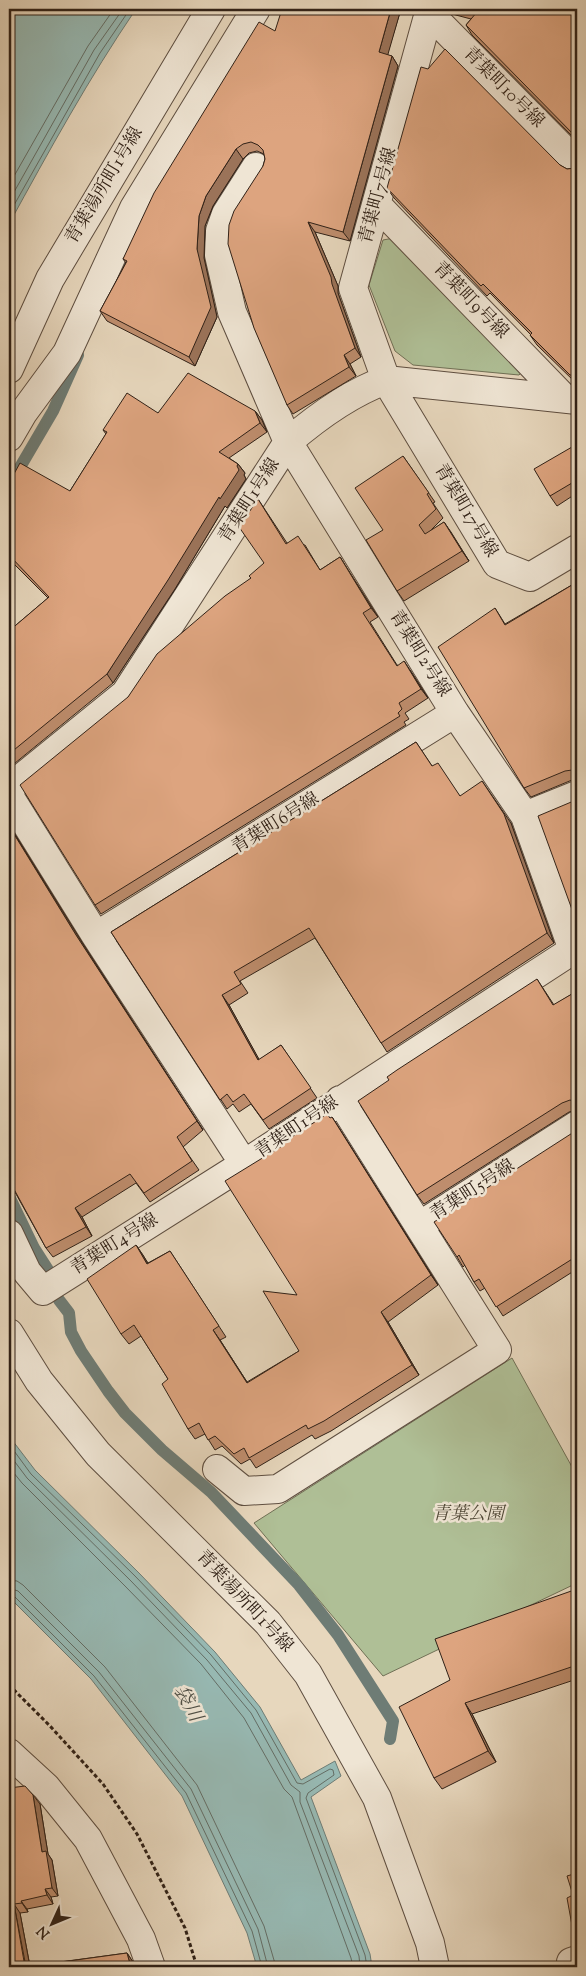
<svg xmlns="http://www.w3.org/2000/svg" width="586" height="1976" font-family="'Sorts Mill Goudy','Noto Serif JP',serif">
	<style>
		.green { fill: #afbf96; stroke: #707056 }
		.water { fill: #97b9b3; stroke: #6e7c75 }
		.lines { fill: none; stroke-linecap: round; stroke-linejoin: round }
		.shore { stroke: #646d65; stroke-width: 1 }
		.stream { stroke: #6e7c75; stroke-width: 12 }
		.street-casing { stroke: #5e4e40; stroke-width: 30 }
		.path { stroke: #302117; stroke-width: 3; stroke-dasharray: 4 2.5; stroke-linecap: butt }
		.street { stroke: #efe5d4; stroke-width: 28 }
		.wall { fill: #be8d6d; stroke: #302117 }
		.shaded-wall { fill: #9b7359; stroke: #302117 }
		.building { fill: #dda47f; stroke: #302117 }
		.labels { text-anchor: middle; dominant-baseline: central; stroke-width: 5; stroke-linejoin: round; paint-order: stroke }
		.street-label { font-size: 18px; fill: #302117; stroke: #efe5d4 }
		.park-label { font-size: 18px; font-style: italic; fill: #504837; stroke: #efe5d4 }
		.water-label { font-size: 19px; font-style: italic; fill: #4f4f46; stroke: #efe5d4 }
	</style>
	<rect width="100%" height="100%" fill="#e7d7bd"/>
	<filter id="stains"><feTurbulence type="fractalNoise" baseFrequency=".004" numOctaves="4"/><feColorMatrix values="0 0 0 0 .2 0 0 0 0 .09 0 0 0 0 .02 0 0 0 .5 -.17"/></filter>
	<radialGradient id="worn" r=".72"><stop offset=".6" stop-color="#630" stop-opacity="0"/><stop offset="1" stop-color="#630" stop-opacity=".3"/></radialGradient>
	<path class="green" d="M394 238 523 371 519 375 413 365 395 351 369 285 383 240Z
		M512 1358 577 1476V1583L383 1676 254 1523Z"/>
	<path class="water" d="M13 9H136C89 78 49 151 9 224V16Z
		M9 1436 35 1470 139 1573 215 1652 260 1707 301 1780 335 1761 341 1776 311 1797 370 1954 372 1967H257L247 1933 182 1796 91 1679 9 1597Z"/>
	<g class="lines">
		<path class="shore" d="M9 185 88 46 114 9
			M9 201 94 50 123 9
			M9 214 100 53 130 9
			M9 1444 31 1474 135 1576 211 1655 256 1710 297 1783 303 1784 330 1769 333 1770 334 1775 308 1793 306 1798 365 1955 367 1967
			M9 1454 27 1478 131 1581 207 1660 251 1713 291 1785 300 1792V1802L359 1956 360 1967
			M9 1467 22 1483 125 1586 201 1664 244 1718 284 1789 292 1797 351 1958 353 1967
			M9 1580 17 1581 23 1585 105 1667 197 1785 264 1926 276 1967
			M9 1588 18 1591 99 1672 191 1789 258 1929 268 1967
			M9 1594 14 1596 94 1676 186 1793 252 1931 262 1967"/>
		<path class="stream" d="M111 290 133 248
			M9 486 53 411 78 355
			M9 1196 34 1248 50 1273
			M59 1300 69 1313 71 1332 81 1351 108 1391 125 1413 162 1450 211 1492 299 1585 338 1635 393 1721 390 1739"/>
		<g class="street-casing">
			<path id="street" d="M430 9 353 288 386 380 497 564 530 577 577 549
				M429 13 577 163
				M256 167 226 214 220 231 219 255 232 312 288 442 455 713 525 816 577 795
				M377 205 563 397
				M9 369 50 279 211 9
				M9 437 23 413 67 353 134 208 256 9
				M9 788 125 694 288 442C317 417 350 393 386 380L577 400
				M9 796 96 936 244 1164 573 950 525 816
				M96 936 455 713
				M340 1100 419 1226 577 1125
				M9 1234 27 1272 43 1291 244 1164
				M9 1333 39 1381 98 1454 268 1623 308 1674 377 1798 430 1943 435 1967
				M217 1469 244 1491 278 1489 497 1350 419 1226
				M9 1753 46 1787 88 1839 141 1939 151 1967
				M571 1962 577 1960"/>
		</g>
		<path class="path" d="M9 1685 50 1726 103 1784 137 1834 185 1928 197 1967"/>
		<use href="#street" class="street"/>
	</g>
	<path class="wall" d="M401 9 387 55 392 56 398 66 350 241 315 232 338 286V293L361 357 350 364 356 376 293 414 287 405 263 166 265 159 264 154 257 151 249 153 243 159 213 206 205 226 204 258 217 317 195 366 107 321 100 311 126 263 123 259 275 31Z
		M447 9H577V141L472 35 466 25 471 19 452 14Z
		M560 165 567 169 575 168 577 167V384L537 345 530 335H531L490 293 487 296 394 198 387 188Z
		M255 411 262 420 267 432 229 458 238 464 245 473 244 475 246 479 227 508 225 506 175 589 113 683 9 768V631L48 598 14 564 9 556 70 491 106 434 103 430 158 413Z
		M577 455V493L557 506 550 496Z
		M403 456 435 502 433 503 443 518 429 532 444 522 469 561 404 601 397 591Z
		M258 499 287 543 305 545 320 570 340 557 378 617 370 622 397 665 410 670 428 698 405 713 409 719 404 722 406 725 101 914 95 905 128 697 251 578 264 563Z
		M577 582V780H572L531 797 524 788 495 608 505 624Z
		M416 742 432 766 460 796 511 823 554 943 387 1052 315 938 240 981 248 993 229 1005 259 1060 281 1045 317 1098 269 1129 251 1104 239 1112 233 1104 227 1109 111 932Z
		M577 800V920L574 915Z
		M9 825 83 944 203 1130 183 1147 199 1170 150 1202 136 1183 82 1217 92 1236 53 1257 46 1248 11 1185H9Z
		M537 979 554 1005 577 991V1110L569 1112 424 1204 417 1195Z
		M330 1118 339 1128 438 1285 388 1322 419 1375 331 1431 315 1439 312 1435 256 1468 250 1459 241 1464 222 1446 215 1450 205 1434 195 1439 188 1429 168 1379 141 1336 129 1344 121 1334 136 1245 148 1263 170 1251 226 1337 220 1340 247 1382 299 1351 297 1295Z
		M577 1130V1269L503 1316 485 1288 480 1291 474 1282 465 1265 463 1267 457 1257Z
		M577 1589V1679L472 1714 496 1762 442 1789 434 1778 450 1680Z
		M9 1788 40 1804 48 1854 52 1860 58 1896 51 1897 53 1904 27 1909 28 1912 20 1913 30 1966 127 1953 133 1962 135 1967H9Z
		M577 1873V1936L573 1931V1895Z"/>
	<path class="shaded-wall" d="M391 9H401L386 61 379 52Z
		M392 56 398 66 350 241 343 232Z
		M236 149 243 159 213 206 205 226 204 258 217 317 195 366 189 357 197 249 199 216 206 196Z
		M308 222 315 232 338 286V293L361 357 355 348Z
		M344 355 350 364 356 376 349 367Z
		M255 411 262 420 267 432 260 423Z
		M238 464 245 473 244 475 246 479 227 508 225 506 175 589 113 683 107 674Z
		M444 522 451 532 469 561 462 551Z
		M340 557 346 567 378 617 371 608Z
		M404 661 410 670 428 698 421 689Z
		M482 781 511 823 554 943 547 933Z
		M9 825 83 944 203 1130 76 935Z
		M222 995 229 1005 265 1070 258 1060Z
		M332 1117 339 1128 438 1285 431 1275Z
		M75 1208 82 1217 92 1236 86 1227Z
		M136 1245 143 1255 154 1274 147 1264Z
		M381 1312 388 1322 419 1375 412 1365Z
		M213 1330 220 1340 254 1393 247 1383Z
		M465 1703 472 1714 496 1762 488 1751Z
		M33 1795 40 1804 48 1854 52 1860 58 1896 52 1888 42 1852Z
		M45 1889 51 1897 53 1904 47 1895Z
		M21 1901 27 1909 28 1912 22 1903Z
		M14 1904 20 1913 30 1967H26Z
		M127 1953 133 1962 135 1967H133L130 1964Z"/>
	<path class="building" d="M282 9H391L379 52 392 56 343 232 308 222 331 277 332 284 355 348 344 355 349 367 287 405 254 328 228 244 229 225 234 211 263 166 265 159 263 150 258 145 251 142 243 144 236 149 206 196 199 216 197 249 211 307 189 357 100 311 127 261 123 259 154 193 259 22 275 31Z
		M463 9H577V138L466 25 477 12Z
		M445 49 560 165 567 169 575 168 577 167V371L573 375H570L530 335 532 333 483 284 481 286 387 188 421 67 428 69Z
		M188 373 255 411 260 423 219 452 238 464 237 466 239 470 220 499 219 497 168 580 107 674 9 754V631L49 597 9 555V554L11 551 9 547V483L20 463 70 491 107 432 103 430 127 393 158 413Z
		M572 447 577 456V480L550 496 534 469Z
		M403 456 429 493 427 494 436 509 419 525 425 534 444 522 462 551 397 591 366 540 383 530 355 488Z
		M258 499 286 544 298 536 320 570 340 557 371 608 363 613 397 666 404 661 421 689 399 703 402 709 398 713 400 716 95 905 20 785 128 697 157 654 225 596 251 578 249 576 264 563 239 527Z
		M577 582V772L572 770 565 771 524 788 438 647 495 608 505 625Z
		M416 742 432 766 438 763 460 796 482 781 504 814 547 933 381 1043 309 928 234 972 241 984 222 995 258 1060 281 1045 311 1088 263 1120 244 1094 233 1102 227 1094 220 1100 111 932Z
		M576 800H577V912L574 915 538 816Z
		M9 826 76 935 197 1121 177 1137 192 1161 144 1193 130 1174 75 1208 86 1227 46 1248 9 1180Z
		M537 979 553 1005 577 991V1102L570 1100 562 1103 417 1195 358 1101 389 1080 387 1077 397 1070Z
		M327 1114 330 1118 332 1117 431 1275 381 1312 412 1365 324 1421 308 1429 306 1425 249 1458 244 1448 234 1454 215 1436 208 1440 199 1423 188 1429 162 1384 168 1379 134 1325 121 1334 87 1279 136 1245 147 1264 170 1251 219 1326 213 1330 247 1383 299 1351 263 1291 297 1295 225 1181 282 1146 281 1144Z
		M577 1130V1256L496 1307 479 1279 474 1282 459 1255 457 1257 434 1222Z
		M577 1589V1665L465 1703 488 1751 434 1778 399 1707 450 1680 435 1639Z
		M25 1786 33 1795 42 1852 46 1851 52 1888 45 1889 47 1895 21 1901 22 1903 14 1904 25 1967 127 1953 130 1964 133 1967H9V1788Z
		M577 1873V1929L573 1931 567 1898 573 1895 567 1876Z"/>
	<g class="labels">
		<g class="street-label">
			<text transform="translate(503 88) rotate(45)">青葉町10号線</text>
			<text transform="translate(105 186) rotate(-59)">青葉湯所町1号線</text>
			<text transform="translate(379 196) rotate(-75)">青葉町7号線</text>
			<text transform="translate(470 301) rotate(46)">青葉町9号線</text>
			<text transform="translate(250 501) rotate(-57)">青葉町1号線</text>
			<text transform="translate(465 511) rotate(59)">青葉町17号線</text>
			<text transform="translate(419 654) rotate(58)">青葉町2号線</text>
			<text transform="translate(276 824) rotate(-32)">青葉町6号線</text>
			<text transform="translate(297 1128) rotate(-34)">青葉町1号線</text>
			<text transform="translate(473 1191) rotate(-33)">青葉町5号線</text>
			<text transform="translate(115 1245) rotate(-32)">青葉町4号線</text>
			<text transform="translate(244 1602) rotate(47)">青葉湯所町1号線</text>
		</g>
		<g class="park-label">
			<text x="468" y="1515">青葉公園</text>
		</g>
		<g class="water-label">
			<text transform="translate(187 1704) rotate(61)">袋川</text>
		</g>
	</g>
	<rect width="586" height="1976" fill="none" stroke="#e7d7bd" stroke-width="30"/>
	<rect x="10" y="10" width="566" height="1956" fill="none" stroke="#302117" stroke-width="2.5"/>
	<rect x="15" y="15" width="556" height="1946" fill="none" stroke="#302117"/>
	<g transform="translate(52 1924) rotate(226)" stroke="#efe5d4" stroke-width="4" paint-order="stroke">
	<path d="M0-4L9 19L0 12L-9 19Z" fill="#302117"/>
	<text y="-8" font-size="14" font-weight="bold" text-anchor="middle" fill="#302117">N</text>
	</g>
	<rect width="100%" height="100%" filter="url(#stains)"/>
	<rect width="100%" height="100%" fill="url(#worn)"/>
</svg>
